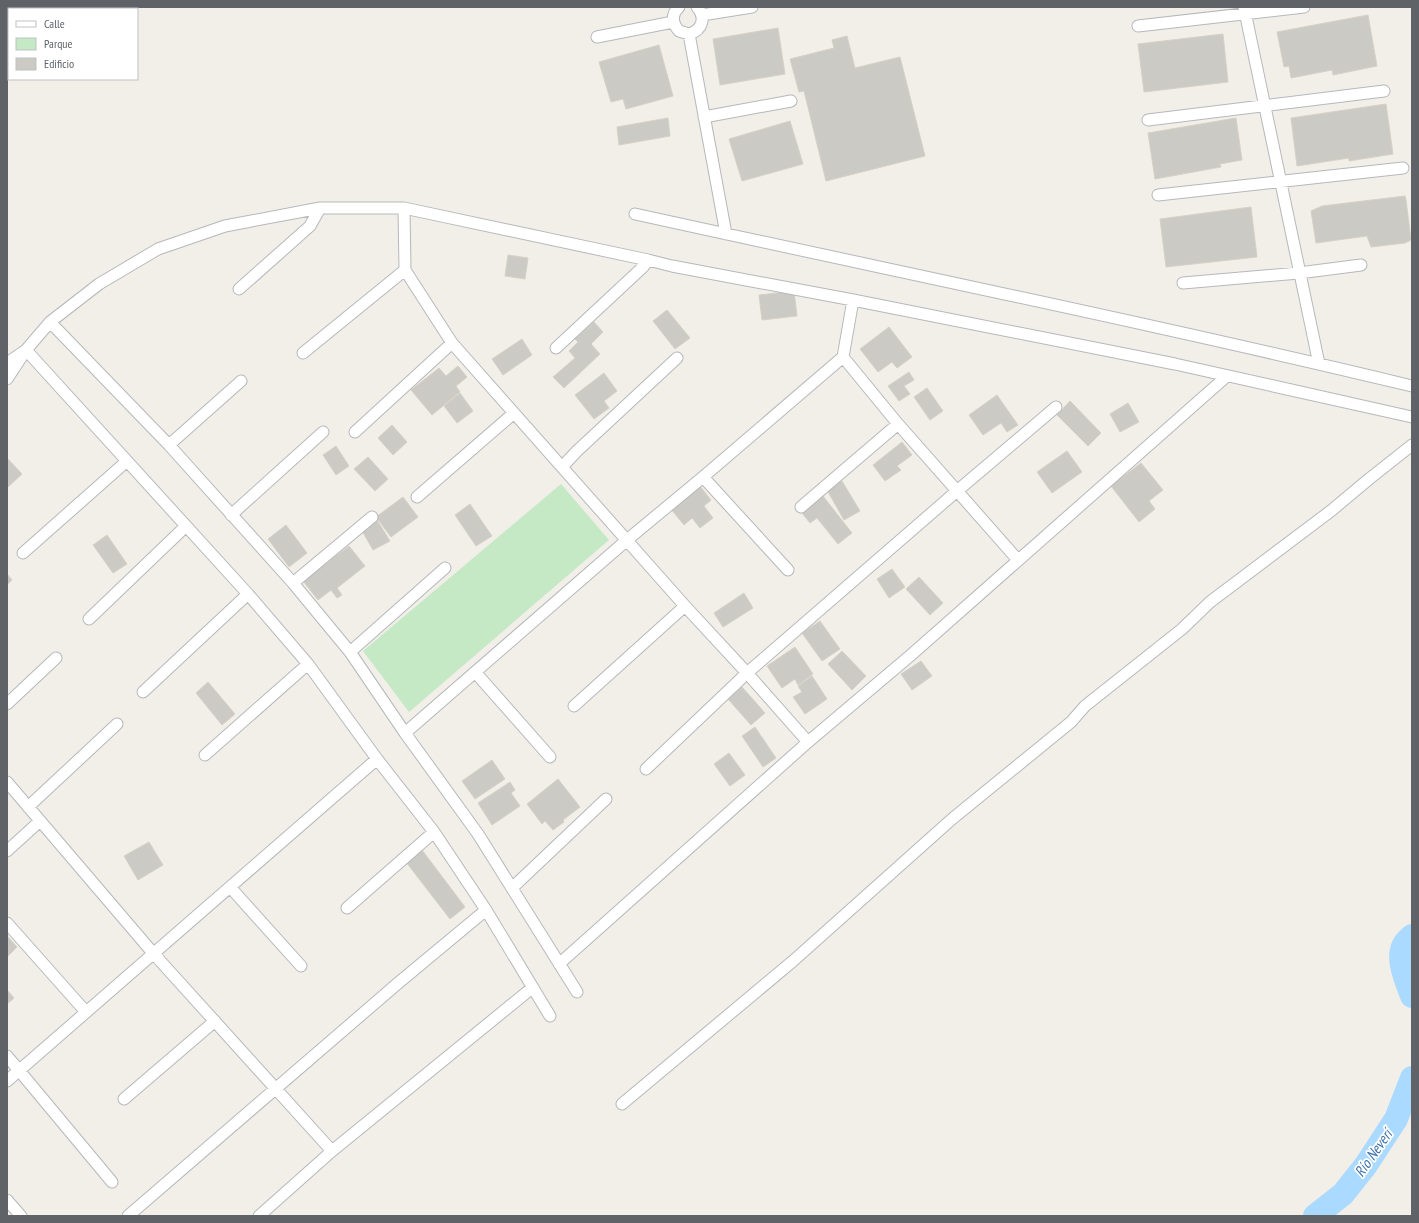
<svg xmlns="http://www.w3.org/2000/svg" width="1419" height="1223" font-family="'PT Sans Narrow',sans-serif">
	<style>
		.green { fill: #c5e8c5 }
		.lines { fill: none; stroke-linecap: round; stroke-linejoin: round }
		.river { stroke: #aadaff; stroke-width: 24 }
		.building { fill: #cccac5; stroke: #d6d1c6 }
		.minor-casing { stroke: #b5b8bc; stroke-width: 13 }
		.minor { stroke: #fff; stroke-width: 11 }
		.labels { text-anchor: middle; dominant-baseline: central; stroke-width: 3.5; stroke-linejoin: round; paint-order: stroke }
		.water-label { font-size: 15px; font-style: italic; fill: #4174aa; stroke: #fff }
	</style>
	<rect width="100%" height="100%" fill="#f1efe8"/>
	<path class="green" d="M561 484 609 540 409 712 363 651Z"/>
	<g class="lines">
		<path class="river" d="M1412 936C1410 938 1406 941 1405 943 1395 957 1407 982 1412 996
			M1315 1216 1343 1194 1366 1165 1396 1119 1412 1078"/>
	</g>
	<path class="building" d="M1368 15 1377 66 1333 75 1332 70 1291 78 1289 66 1284 67 1277 32Z
		M778 28 785 74 720 85 713 39Z
		M1223 34 1228 82 1144 92 1138 44Z
		M847 36 855 68 900 57 925 156 826 181 804 91 799 92 790 59 834 48 832 40Z
		M659 45 673 96 626 109 623 99 611 102 599 62Z
		M1386 104 1393 154 1349 161V158L1297 166 1291 118Z
		M668 118 670 136 619 145 617 127Z
		M1236 118 1242 160 1220 164 1221 167 1155 179 1148 133Z
		M790 121 803 164 742 181 729 139Z
		M1405 196 1406 200 1411 240 1405 243 1371 247 1367 236 1316 243 1311 211 1322 206Z
		M1251 207 1257 257 1166 267 1160 219Z
		M508 255 528 258 525 279 505 276Z
		M794 291 797 316 762 320 759 295Z
		M667 310 690 338 675 349 653 321Z
		M594 322 603 332 591 344 600 354 564 388 553 377 575 358 569 351 578 342 575 339Z
		M889 327 912 357 897 368 892 362 878 372 860 349Z
		M522 339 532 355 503 375 492 359Z
		M458 366 467 377 456 386 460 392 432 415 411 390 439 368 446 376Z
		M909 372 914 380 904 386 910 394 899 401 888 386Z
		M604 373 617 391 604 401 609 408 594 419 575 395Z
		M927 388 943 411 930 420 914 397Z
		M460 393 473 411 457 423 444 406Z
		M997 395 1018 425 1007 432 1001 423 983 435 969 415Z
		M1070 401 1101 433 1088 446 1057 415Z
		M1128 403 1139 422 1120 432 1110 414Z
		M392 425 407 442 393 455 378 438Z
		M902 442 912 455 897 466 901 470 885 481 873 465Z
		M336 446 349 466 336 475 323 455Z
		M1067 451 1082 472 1052 493 1037 472Z
		M368 457 388 479 375 491 354 469Z
		M7 458 22 474 8 487 7 486Z
		M1141 463 1163 490 1149 501 1155 509 1139 522 1111 486Z
		M842 481 860 511 844 520 827 490Z
		M699 485 711 500 704 506 713 518 700 528 692 518 684 525 670 508Z
		M823 496 852 533 838 544 817 518 810 523 802 513Z
		M403 497 418 517 391 537 376 517Z
		M470 504 492 536 476 546 455 515Z
		M377 520 390 541 373 550 361 529Z
		M286 525 307 553 289 567 268 539Z
		M107 535 127 564 113 573 93 545Z
		M349 546 365 566 337 588 342 595 337 598 331 590 318 600 303 581Z
		M892 569 905 587 889 598 877 579Z
		M7 574 12 580 7 585Z
		M919 577 943 603 930 615 906 589Z
		M744 593 753 608 723 627 714 613Z
		M820 621 840 649 822 661 802 633Z
		M795 647 813 674 798 685 795 679 782 688 767 666Z
		M842 651 866 676 852 690 828 664Z
		M921 661 932 676 912 690 901 674Z
		M812 676 827 699 805 714 793 697 802 692 798 686Z
		M208 682 235 714 222 725 196 693Z
		M742 687 765 713 751 725 728 699Z
		M755 727 776 758 763 767 742 736Z
		M729 753 745 775 730 786 714 764Z
		M492 760 505 779 475 799 462 781Z
		M558 779 580 807 563 820 564 822 553 830 545 821 542 824 527 804Z
		M510 782 515 790 511 793 520 806 492 825 478 803Z
		M149 842 163 865 138 880 124 856Z
		M422 850 465 907 450 919 406 862Z
		M7 936 17 947 7 957Z
		M7 990 14 998 7 1004Z"/>
	<g class="lines">
		<g class="minor-casing">
			<path id="minor" d="M679 7C671 14 672 23 679 31L689 34C703 30 706 17 697 7
				M1244 7 1319 364
				M702 15 752 7
				M1138 26 1304 7
				M689 34 726 234
				M597 37 673 22
				M704 117 791 101
				M1148 120 1384 91
				M1158 195 1403 168
				M404 208 405 270 452 343 685 606 747 673 808 742
				M635 214C894 271 1154 324 1412 386
				M1183 283 1299 273 1361 265
				M239 289 310 226 320 208
				M50 322 169 445 293 583 350 652 405 733 478 834 577 992
				M556 348 643 267 648 260
				M303 353 405 270
				M843 357 898 424 1018 560
				M7 363 26 350 248 594 308 664 377 759 434 832 486 910 550 1016
				M7 379 26 350 50 322 99 284 158 249 225 226 320 208H404L648 260 672 266 853 300 1175 364 1412 417
				M355 432 452 343
				M169 445 241 381
				M562 467 577 451 677 358
				M703 477 788 570
				M417 497 514 413
				M801 507 898 424
				M231 515 323 432
				M23 553 127 461
				M293 583 372 517
				M89 619 186 526
				M350 652 445 568
				M475 672 550 757
				M143 692 248 594
				M7 704 56 658
				M574 706 685 606
				M405 733 627 540 703 477 843 357 853 300
				M205 755 308 664
				M646 769 747 673 957 491 1056 407
				M7 782 153 953 332 1151
				M28 807 117 724
				M7 851 40 821
				M230 887 301 966
				M512 888 606 799
				M347 908 434 832
				M7 923 86 1012
				M559 964 808 742 911 655 1227 376
				M7 1056 112 1182
				M7 1081 377 759
				M124 1099 215 1021
				M622 1104 793 961 952 819 1071 722 1085 706 1182 629 1210 602 1332 510 1369 479 1412 445
				M7 1200 21 1216
				M128 1216 397 984 486 910
				M259 1216 332 1151 532 988"/>
		</g>
		<use href="#minor" class="minor"/>
	</g>
	<g class="labels">
		<g class="water-label">
			<text transform="translate(1373 1153) rotate(-55)">Río Neverí</text>
		</g>
	</g>
	<rect width="1419" height="1223" fill="none" stroke="#5f6368" stroke-width="16"/>
	<rect x="8" y="8" width="130" height="72" fill="#ffffff" stroke="#bfc1c3"/>
	<rect x="16" y="21" width="20" height="6" fill="#ffffff" stroke="#bfc1c3"/>
	<text x="44" y="28" font-size="12" fill="#5f6368">Calle</text>
	<rect x="16" y="38" width="20" height="12" fill="#c5e8c5" stroke="#bfc1c3"/>
	<text x="44" y="48" font-size="12" fill="#5f6368">Parque</text>
	<rect x="16" y="58" width="20" height="12" fill="#cccac5" stroke="#bfc1c3"/>
	<text x="44" y="68" font-size="12" fill="#5f6368">Edificio</text>
</svg>
